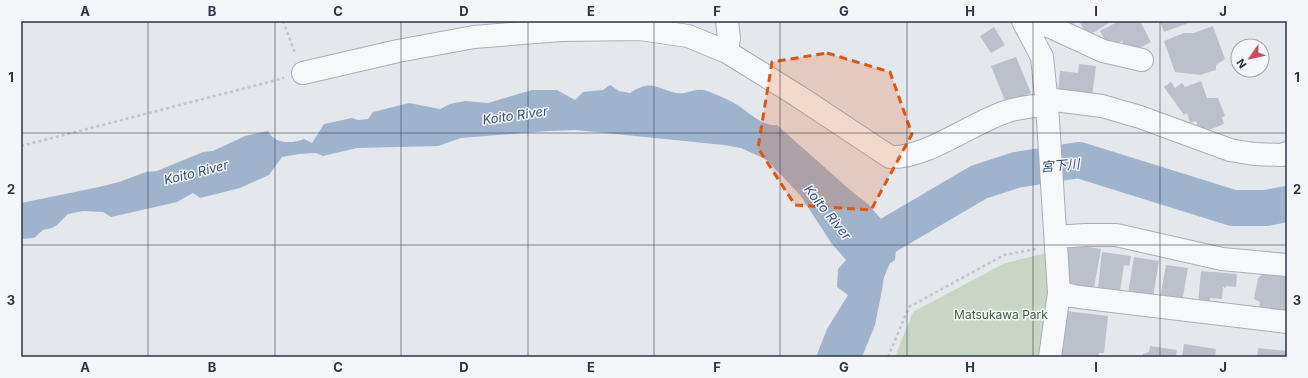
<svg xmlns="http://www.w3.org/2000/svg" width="1308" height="378" font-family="Inter,'Noto Sans JP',sans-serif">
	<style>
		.green { fill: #c9d6c5 }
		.water { fill: #9fb4cc }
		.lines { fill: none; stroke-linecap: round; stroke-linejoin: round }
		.river { stroke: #9fb4cc; stroke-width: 36 }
		.building { fill: #bbc0ca }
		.minor-casing { stroke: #a9aeb7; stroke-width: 24 }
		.path { stroke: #c2c5cb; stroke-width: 2.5; stroke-dasharray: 3 3; stroke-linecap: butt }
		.minor { stroke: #f7f8fa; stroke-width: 22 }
		.marked { fill: #df570f; fill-opacity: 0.2; stroke: #df570f; stroke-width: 3; stroke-dasharray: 8 5; stroke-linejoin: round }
		.grid { fill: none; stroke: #2b3445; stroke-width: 1; stroke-opacity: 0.55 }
		.labels { text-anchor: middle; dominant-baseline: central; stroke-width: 3; stroke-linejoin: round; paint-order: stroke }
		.park-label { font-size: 12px; fill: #3f6138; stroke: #f4f6f9 }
		.water-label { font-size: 13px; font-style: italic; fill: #34527a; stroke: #f4f6f9 }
		.neatline { fill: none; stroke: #2b3445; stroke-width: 1.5 }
		.grid-label { font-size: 13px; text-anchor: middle; font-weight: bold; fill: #2b3445 }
	</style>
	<rect width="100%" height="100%" fill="#e4e7ec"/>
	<path class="green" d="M1045 253 1047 258 1048 291 1040 357H895L913 312 1003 264Z"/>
	<path class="water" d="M610 85 619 91 630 93C651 79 655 88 676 93 685 95 695 88 703 90 709 91 729 100 734 103 747 110 762 127 777 125L850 190 868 204 883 221 888 229 901 225 918 211H923L930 207C929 218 923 231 912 235 906 238 899 237 893 238L896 250 895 260 890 263 884 277 882 290 875 325 862 357H816L827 329 848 295 837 287 838 269 846 260 832 244 800 195 767 160 741 148 724 145 576 130 549 131 461 138 438 146 357 148 323 156 316 153 299 154 282 157 269 175 240 188 200 198 193 193 177 202 111 217 103 212 83 211 68 214 57 225 52 228 43 230 34 238 21 239V203L99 187 119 182 146 172 157 171 203 152 213 151 245 136 268 131C274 144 292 144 304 139L312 143 324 124 352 118 358 120 368 119 373 112 409 103 440 109 450 104 465 101 488 103 532 90H557L575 100 583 92 603 90Z"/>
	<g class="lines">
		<path class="river" d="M887 236 979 182 1016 170 1079 160 1233 208H1266L1287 204"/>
	</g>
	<path class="building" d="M1084 21H1112L1088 36 1080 23Z
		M1119 21H1140L1151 42 1129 54 1122 41 1109 48 1100 31Z
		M1160 21H1194L1164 32Z
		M1213 26 1225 59 1216 65V70L1200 75 1175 72 1164 41 1184 33H1194Z
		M994 27 1005 45 991 53 980 36Z
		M1016 57 1031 93 1006 103 991 66Z
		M1079 64 1096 66 1092 97 1058 93 1060 71 1078 73Z
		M1201 81 1207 98H1218L1225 116 1222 117 1224 124 1204 132 1199 130 1196 121 1190 123 1187 113 1184 115 1164 87 1171 82 1175 88 1182 83 1185 87Z
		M1069 244 1101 249 1094 288 1071 285 1065 266Z
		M1102 252 1131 256 1129 266 1124 265 1120 291 1098 288Z
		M1134 257 1159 261 1153 297 1128 293Z
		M1166 265 1188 268 1182 302 1160 298Z
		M1201 271 1237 274 1236 287 1226 286V288L1223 287 1222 299 1210 298V301H1218V306L1198 305Z
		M1264 273 1287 277 1286 316 1259 312 1260 302 1254 299 1258 278Z
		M1066 311 1108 316 1104 353H1099L1098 357H1061Z
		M1184 344 1216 349 1215 357H1182Z
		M1150 346 1177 350 1176 357H1143V354L1149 352Z
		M1258 348 1287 351V357H1257Z"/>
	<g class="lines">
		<g class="minor-casing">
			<path id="minor" d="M1023 21 1042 57 1047 105 1059 293 1050 357
				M1024 23H1038L1051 27 1103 51 1142 60
				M727 52 729 38 727 21
				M303 73 398 51 474 37 561 30 640 29 688 36 727 52 798 96 890 157C926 159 973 122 1008 111 1021 107 1034 106 1047 105
				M1047 99 1102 106 1140 117 1230 150 1254 154 1282 155 1287 153
				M1056 237 1085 235H1116L1222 259 1287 265
				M1059 293 1079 297 1287 322"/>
		</g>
		<path class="path" d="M283 21 295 53
			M21 146 284 78
			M888 357 909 307 1004 255 1036 249"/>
		<use href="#minor" class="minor"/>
	</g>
	<path class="marked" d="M827 53 890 72 912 134 871 210 795 205 758 148 772 62Z"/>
	<path class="grid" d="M148 21V357M275 21V357M401 21V357M528 21V357M654 21V357M780 21V357M907 21V357M1033 21V357M1160 21V357M21 133H1287M21 245H1287"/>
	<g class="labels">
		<g class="park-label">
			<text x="1001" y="314">Matsukawa Park</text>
		</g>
		<g class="water-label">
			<text transform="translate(515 115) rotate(-8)">Koito River</text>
			<text transform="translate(1060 165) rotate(-5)">宮下川</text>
			<text transform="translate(196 172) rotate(-14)">Koito River</text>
			<text transform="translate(828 212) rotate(51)">Koito River</text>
		</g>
	</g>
	<rect width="1308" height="378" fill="none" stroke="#f4f6f9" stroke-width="44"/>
	<g transform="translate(1250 58) rotate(236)"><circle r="19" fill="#f4f6f9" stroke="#a4a8b1"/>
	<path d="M0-3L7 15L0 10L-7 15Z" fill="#d1495b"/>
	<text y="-6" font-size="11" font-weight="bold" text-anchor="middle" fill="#2b3445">N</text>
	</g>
	<rect x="22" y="22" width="1264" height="334" class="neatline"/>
	<g class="grid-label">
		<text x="85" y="16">A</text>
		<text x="212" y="16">B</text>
		<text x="338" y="16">C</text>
		<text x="464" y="16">D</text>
		<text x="591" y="16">E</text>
		<text x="717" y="16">F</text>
		<text x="844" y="16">G</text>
		<text x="970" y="16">H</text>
		<text x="1096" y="16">I</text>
		<text x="1223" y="16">J</text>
		<text x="11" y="82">1</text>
		<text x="1297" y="82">1</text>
		<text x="11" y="194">2</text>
		<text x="1297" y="194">2</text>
		<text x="11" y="305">3</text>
		<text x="1297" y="305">3</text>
		<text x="85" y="372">A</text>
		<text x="212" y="372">B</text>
		<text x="338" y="372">C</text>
		<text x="464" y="372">D</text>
		<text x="591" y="372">E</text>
		<text x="717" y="372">F</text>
		<text x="844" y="372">G</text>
		<text x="970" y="372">H</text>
		<text x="1096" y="372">I</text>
		<text x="1223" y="372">J</text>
	</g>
</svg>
